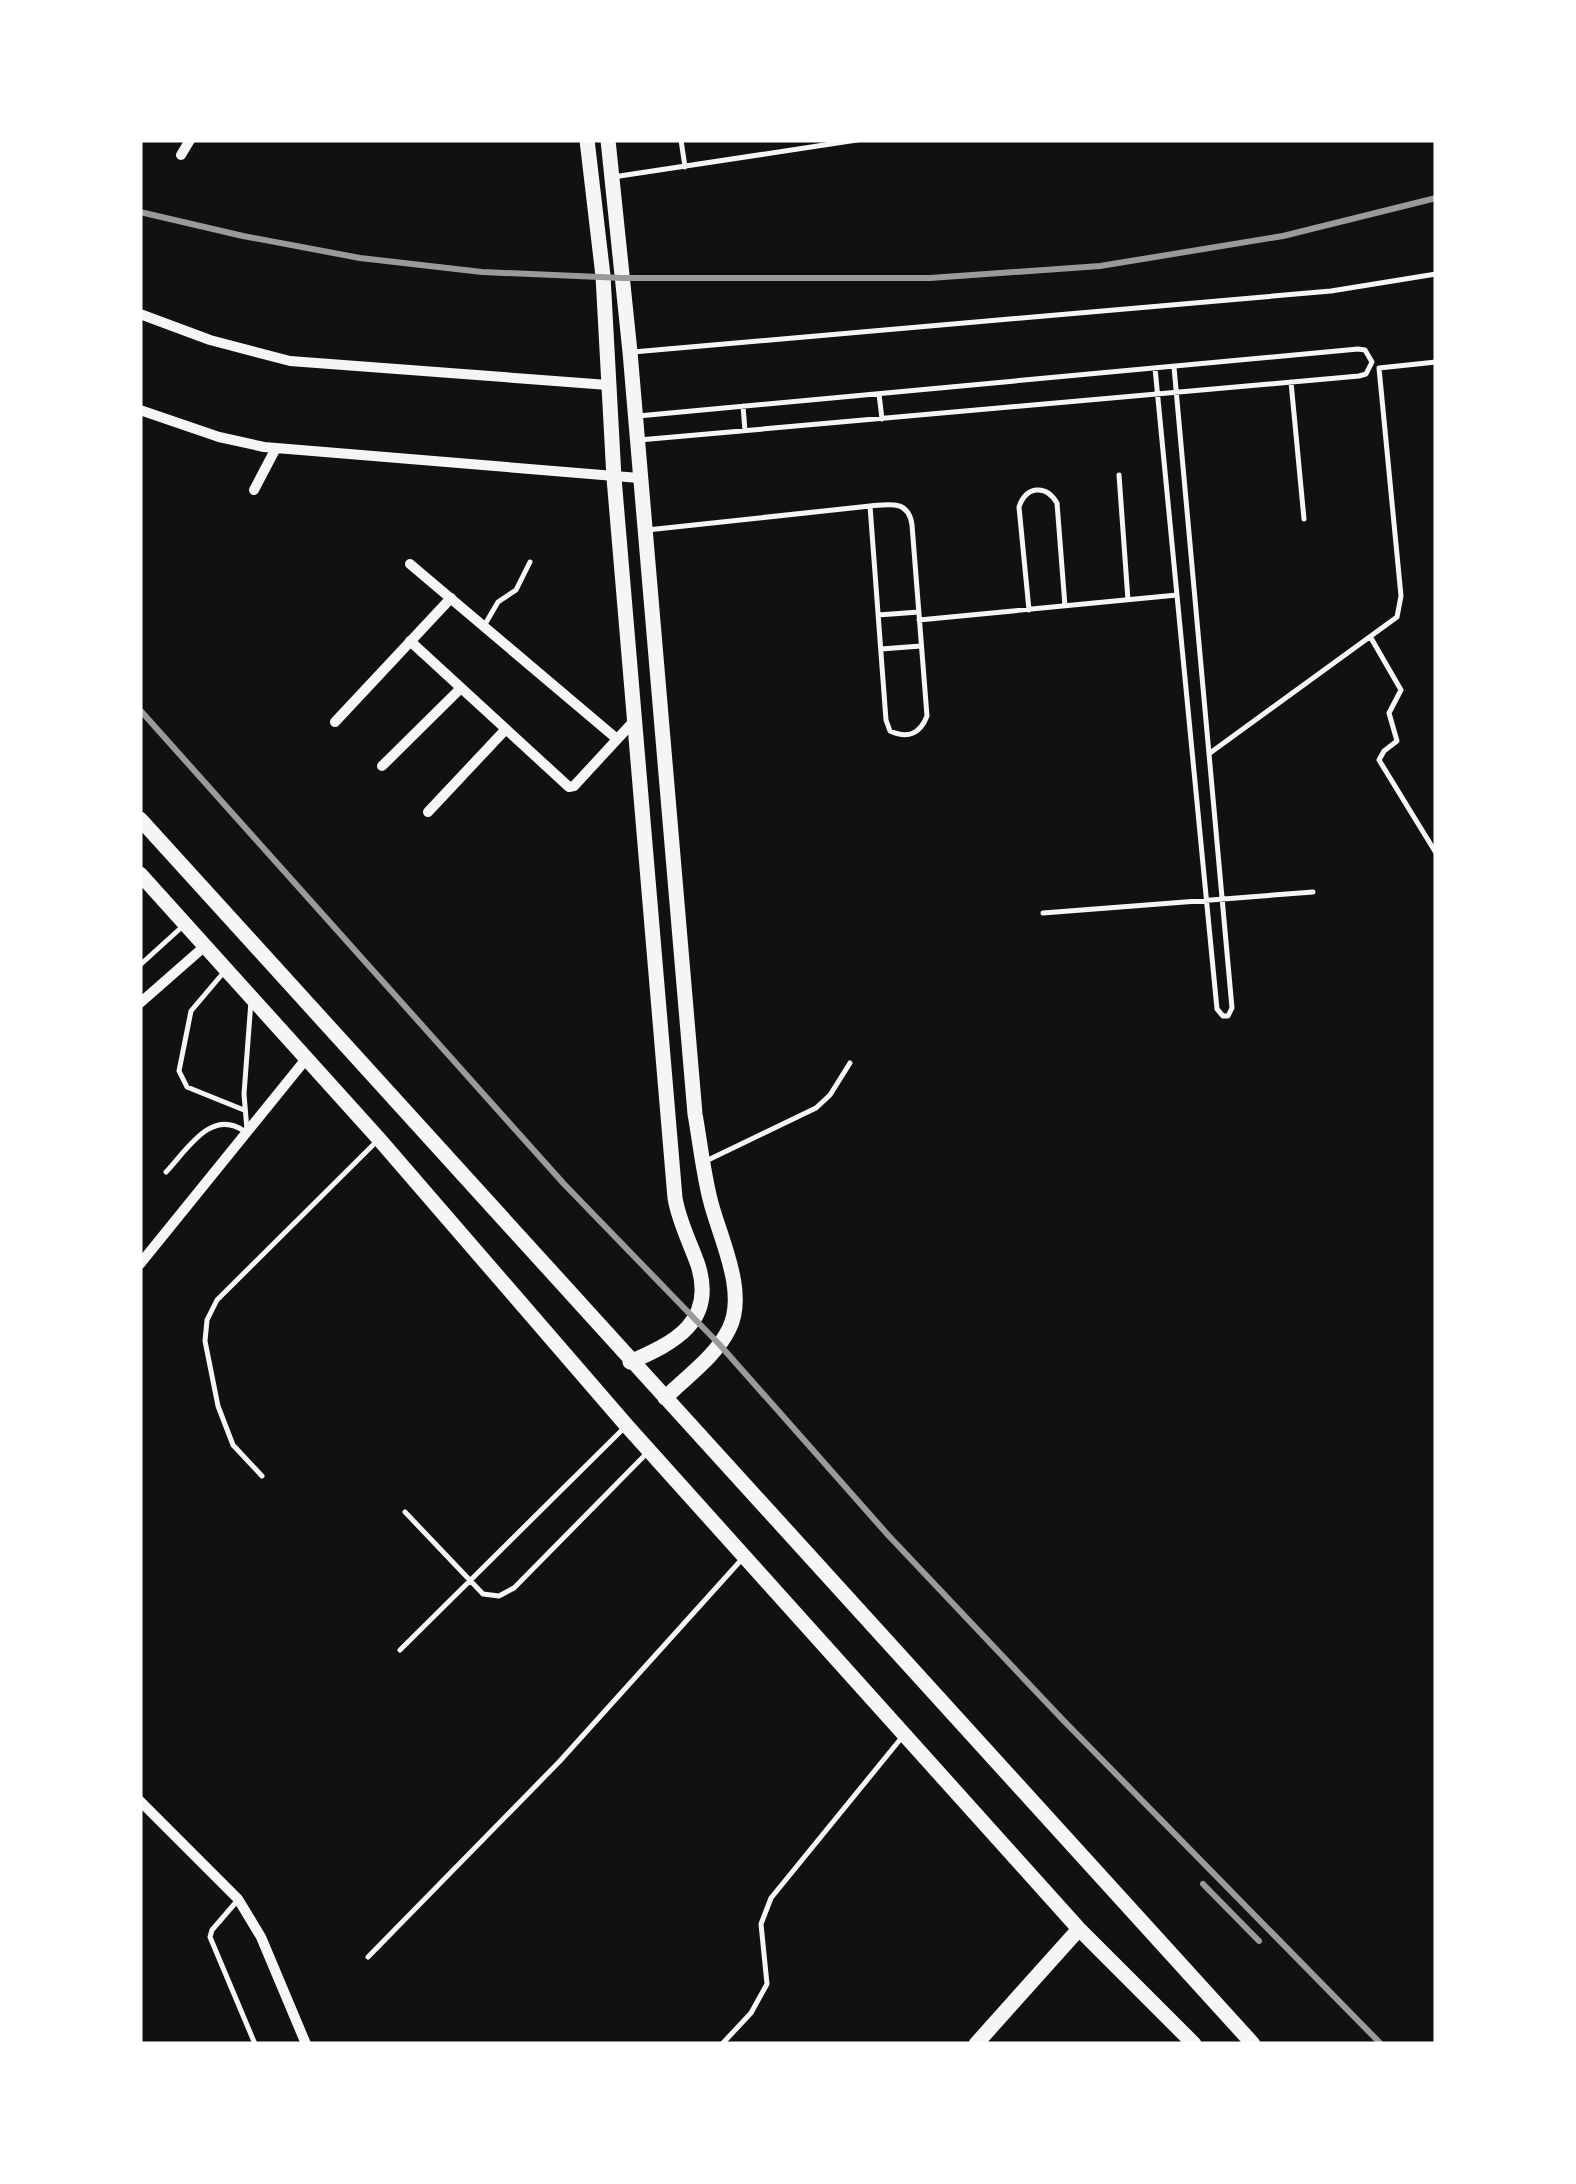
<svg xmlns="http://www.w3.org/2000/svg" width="1576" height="2184" font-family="'Playfair Display',serif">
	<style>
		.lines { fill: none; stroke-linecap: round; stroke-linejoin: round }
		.service { stroke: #f5f5f5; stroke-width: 5 }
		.minor { stroke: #f5f5f5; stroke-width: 10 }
		.secondary { stroke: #f5f5f5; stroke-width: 15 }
		.rail { stroke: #9a9a9a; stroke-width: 6 }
	</style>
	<rect width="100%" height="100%" fill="#111"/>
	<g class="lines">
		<path class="service" d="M681 140 685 167
			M613 177 857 140
			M633 352 1331 291 1436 274
			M1155 368 1217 1009 1223 1016H1228L1232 1008 1174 367
			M1379 368 1436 362
			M1291 382 1304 519
			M879 394 882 419
			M743 406 745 431
			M638 416 1358 349 1365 350 1372 362 1366 374 1359 376 639 440
			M1119 475 1128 600
			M647 530 870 506C890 504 909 500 912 525L927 716C920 734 908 739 890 731L886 720 870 506
			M1029 610 1019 507C1026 486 1046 484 1057 503L1065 606
			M878 615 919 612
			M919 620 1177 595
			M484 626 498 602 516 590 530 562
			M1371 638 1401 690 1389 713 1397 741 1384 751 1379 760 1436 853
			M881 649 921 646
			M1210 753 1397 617 1401 596 1379 368
			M1043 913 1313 892
			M140 965 183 926
			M224 972 191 1011 179 1071 187 1087 244 1110
			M247 1130 244 1094 251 1001
			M708 1160 816 1108 830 1095 850 1063
			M166 1172C187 1150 211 1108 244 1131
			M262 1476 233 1445 218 1406 205 1341 207 1320 217 1300 375 1143
			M405 1512 483 1594 499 1596 514 1588 647 1453
			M400 1650 624 1428
			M237 1901 212 1930 210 1937 255 2044
			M368 1957 559 1762 743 1558
			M722 2044 751 2013 767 1984 761 1924 771 1898 903 1736"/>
		<path class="minor" d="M181 155 190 140
			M140 314 210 340 290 361 608 385
			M140 410 219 437 264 447 639 478
			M254 490 276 448
			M410 564 617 739
			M410 641 569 787 574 786 634 721
			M335 722 451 598
			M382 766 461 688
			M428 812 506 729
			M140 1003 205 946
			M140 1264 306 1059
			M140 1801 238 1899 261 1937 306 2044"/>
		<path class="secondary" d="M587 140 603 276 614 478 675 1198C679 1222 690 1242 698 1265 716 1322 674 1343 630 1362
			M608 140 630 352 695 1114C700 1142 703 1171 710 1199 719 1237 748 1291 729 1329 716 1356 686 1377 665 1398
			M140 819 1253 2044
			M140 874 379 1139 627 1426 1079 1929 1194 2044
			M976 2044 1079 1929"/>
		<path class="rail" d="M140 212 243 236 360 258 482 272 623 278H930L1100 266 1283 236 1436 198
			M140 710 564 1184 719 1344 888 1535 1063 1720 1381 2044
			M1203 1884 1259 1941"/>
	</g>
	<rect width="1576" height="2184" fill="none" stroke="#ffffff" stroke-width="285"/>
</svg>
